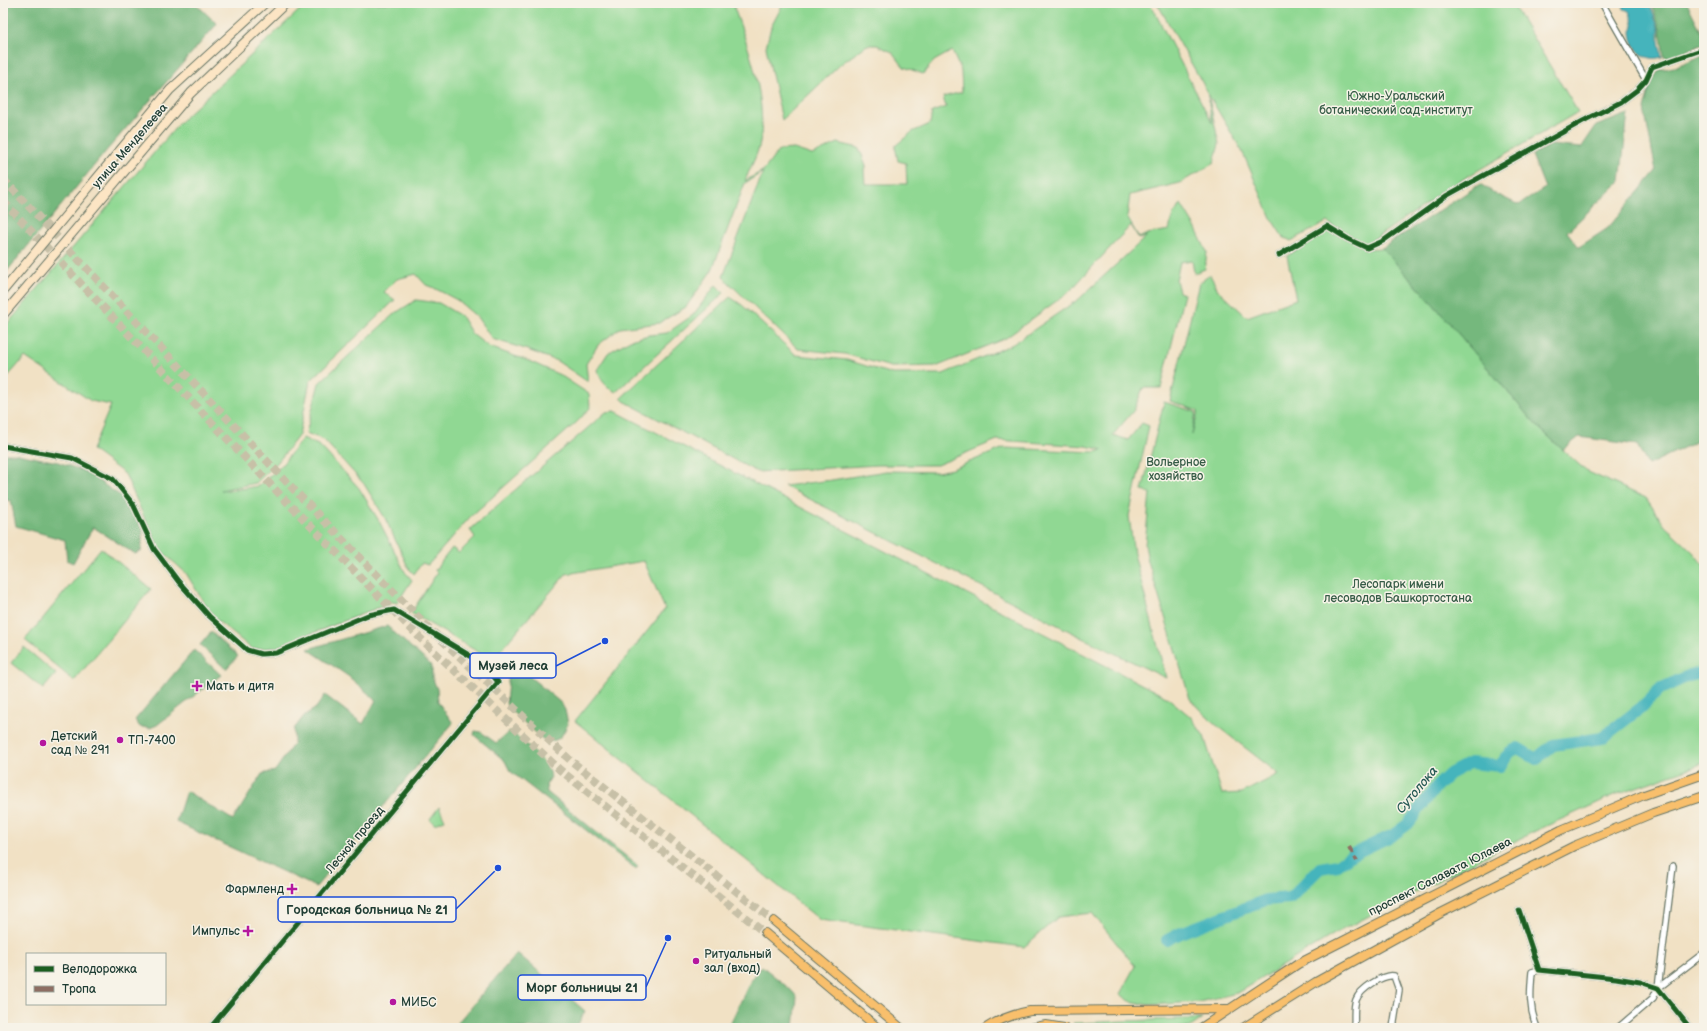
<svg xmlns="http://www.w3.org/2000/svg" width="1707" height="1031" font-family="'Balsamiq Sans',sans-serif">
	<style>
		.green { fill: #90d893; stroke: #588a64 }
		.forest { fill: #74b87d; stroke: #4a7a58 }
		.water { fill: #45b4bc; stroke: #327878 }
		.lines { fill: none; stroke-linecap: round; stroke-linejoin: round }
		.river { stroke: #45b4bc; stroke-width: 12 }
		.primary-tunnel { stroke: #c7c0a7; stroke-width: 8; stroke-dasharray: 8 4; stroke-linecap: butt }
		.minor-casing { stroke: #687666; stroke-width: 8 }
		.secondary-casing { stroke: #687666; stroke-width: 10 }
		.primary-casing { stroke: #687666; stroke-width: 10 }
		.minor { stroke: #fff; stroke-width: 5.5 }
		.secondary { stroke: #fce5c4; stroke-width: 8 }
		.primary { stroke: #f8bf6c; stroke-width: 8 }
		.quiet { stroke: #8d6e63; stroke-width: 4; stroke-dasharray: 8 4; stroke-linecap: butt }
		.cycleway-casing { stroke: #f7f3e8; stroke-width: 8 }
		.cycleway { stroke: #1b5e20; stroke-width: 5 }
		.poi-dot { fill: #b5179e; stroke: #f7f3e8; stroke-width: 1.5 }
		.labels { text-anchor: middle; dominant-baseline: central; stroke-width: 3; stroke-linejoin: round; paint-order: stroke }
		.park-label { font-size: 12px; fill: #365c47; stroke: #f7f3e8 }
		.street-label { font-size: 12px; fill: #1f3d34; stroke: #f7f3e8 }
		.poi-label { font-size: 12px; fill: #1f3d34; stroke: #f7f3e8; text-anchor: start }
		.water-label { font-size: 13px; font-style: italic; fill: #285b56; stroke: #f7f3e8 }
		.leader { fill: none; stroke: #1d4ed8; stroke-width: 1.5 }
		.callout-dot { fill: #1d4ed8; stroke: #f7f3e8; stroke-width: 1.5 }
		.callout { fill: #f7f3e8; stroke: #1d4ed8; stroke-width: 1.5 }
		.callout-label { font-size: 13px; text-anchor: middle; font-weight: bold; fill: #1f3d34 }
	</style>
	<rect width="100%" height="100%" fill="#f7f3e8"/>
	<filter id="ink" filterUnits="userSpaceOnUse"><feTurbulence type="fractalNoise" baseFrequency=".025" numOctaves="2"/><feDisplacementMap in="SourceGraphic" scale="8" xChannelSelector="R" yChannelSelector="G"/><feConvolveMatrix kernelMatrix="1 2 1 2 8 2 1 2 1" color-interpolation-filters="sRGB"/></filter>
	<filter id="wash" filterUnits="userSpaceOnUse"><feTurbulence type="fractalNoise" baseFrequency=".012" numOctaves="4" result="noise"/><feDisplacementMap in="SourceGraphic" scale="16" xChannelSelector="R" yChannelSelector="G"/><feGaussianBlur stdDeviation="0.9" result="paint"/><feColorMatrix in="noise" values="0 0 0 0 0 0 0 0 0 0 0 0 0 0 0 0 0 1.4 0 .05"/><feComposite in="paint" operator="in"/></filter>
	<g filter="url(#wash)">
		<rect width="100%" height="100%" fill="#f1e1c4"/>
		<path class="green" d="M307 3H739L734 8C749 48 769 104 759 147 756 158 749 170 745 181L764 170 779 150 794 149 812 155 838 143 859 148 866 165 864 170 865 184H907L906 163 898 161 895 146 912 132 930 124 932 112 946 107 943 97 962 92 961 71 952 51 934 61 923 74 904 67 892 52 877 45H867L841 64 782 120 766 47 771 27 782 6 787 3H1150L1212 123 1207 91 1157 3H1512L1578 112 1465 178 1374 239 1364 249 1382 248 1434 305 1535 424 1586 471 1646 498 1665 526 1693 552 1704 566V763L1617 794 1531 833 1336 933 1237 993 1199 1002 1148 1005 1130 1001 1120 994 1135 966 1092 913 1058 917 1024 947 820 920 575 721 665 609 644 561 566 574 492 660 411 613 437 573 435 570 452 548 459 553 475 537 470 530C514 489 561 452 606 412L615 411 1168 698 1191 717 1204 736 1222 794 1242 793 1279 774 1221 729 1203 713 1190 699 1148 561 1145 545 1150 493 1142 491 1164 402 1196 412 1192 435 1198 411 1170 401 1199 283 1210 275 1218 290 1247 317 1296 299 1287 256 1328 230 1342 232 1327 222 1291 241 1283 237 1272 220 1242 151 1208 94 1219 144 1214 163 1180 183 1130 195 1127 217 1139 238 1147 234 1169 230 1173 215 1181 204 1195 227 1207 252 1205 269 1194 273 1192 260 1180 262 1176 280 1179 292 1184 294 1161 388H1143L1134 410 1113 435 1128 440 1142 423 1149 426 1129 516 1134 554 1166 678 1087 640 784 486 832 480 886 471 937 472 952 469 1004 448 1094 452 1103 450 1086 446 997 440 937 465H879L757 472 624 401 621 398 730 297 742 305 796 355 847 360 892 374H943L1013 344 1079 299 1147 236 1139 239 1131 225 1070 291 1006 338 938 366 891 367 845 354 798 349 723 277 763 172 745 183 712 270 686 307 659 323 620 328 598 345 586 364 588 382 557 361 522 348 492 339 477 317 457 300 434 288 426 285 416 274 397 279 384 292 395 300 310 381 299 435 277 463 256 483 221 490H234L258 486 281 466 303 438 320 446 359 488 379 521 405 572 412 580 397 603 393 602 275 648 252 649 212 616 186 573 158 548 125 474 92 450 111 405 91 401 25 357 3 382V329L183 119Z
			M716 285 724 293 616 392C605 386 602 382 597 370L608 353 630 340 649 335 667 333 693 315Z
			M416 300 439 303 461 316 472 334 489 347 529 361 560 375 589 394 590 408 577 422 470 517 428 565 422 563 414 574 409 569 385 518 364 484 324 440 306 433 319 383 394 314Z
			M101 548 151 589 74 681 25 640Z
			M24 647 56 674 43 689 11 663Z
			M439 807 445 820 434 824 430 819Z
			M1179 1019H1202L1189 1028H1079L1073 1023Z"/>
		<path class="forest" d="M3 3H195L217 24 107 150 3 276Z
			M1651 3H1687L1704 37V44L1669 58 1664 57 1660 29Z
			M1704 55V438L1648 465 1637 445 1579 437 1563 450 1535 424 1434 305 1382 248 1480 184 1496 194 1519 205 1545 188 1532 155 1551 145 1581 148 1596 126 1628 114 1620 181 1567 232 1579 247 1608 228 1656 171 1644 109 1651 82 1659 70 1674 67Z
			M3 454H17L58 462 84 471 125 499 143 530 141 551 135 554 93 527 73 563 67 560 65 540 16 526 11 500 3 501Z
			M387 626 432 666V677L437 689 438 702 453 723 316 887 176 822 186 791 233 820 262 774 275 771 294 743V729L304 716 316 708 325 695 363 724 376 700 348 676 308 649Z
			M211 632 238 656 226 669 200 645Z
			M194 650 221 675 157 725 150 728 140 727 135 720Z
			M510 660 561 703 565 710 568 724C561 737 561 741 545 741L508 708 506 703Z
			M475 731 481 732 496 743 510 731C526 744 544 757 551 777L546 785 547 792 638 866 636 869 510 771 505 761 474 735Z
			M517 953 585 1011 576 1028H453Z
			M762 966 791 990 797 997 794 1028H728L750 982Z"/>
		<path class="water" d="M1622 3H1649L1659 29V42L1662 57C1644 63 1632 49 1631 32 1631 29 1634 26 1633 23 1633 20 1630 15 1629 11L1624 9Z"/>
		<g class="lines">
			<path class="river" d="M1167 940 1183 932 1266 900 1290 898 1320 868 1338 865 1353 854 1393 835 1408 824 1436 787 1451 773 1470 763 1500 766 1510 752 1518 748 1536 759 1553 745 1602 738 1642 707 1660 689 1686 677 1704 672"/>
		</g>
	</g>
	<g filter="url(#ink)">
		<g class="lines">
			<path class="primary-tunnel" d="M3 179 297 493 430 629 570 760 774 921
				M3 201 286 501 420 638 560 770 765 933"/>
			<g class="minor-casing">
				<path id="minor" d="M1602 3 1646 80
					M1279 255 1327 226 1348 239 1367 248 1383 241 1446 196 1583 121 1621 102 1637 90 1646 80 1652 67 1704 49
					M3 446 72 458 113 479 133 504 154 549 178 581 209 616 247 650 261 654 276 653 368 615 394 610 482 663 498 682 210 1028
					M1519 910 1539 970 1616 978 1640 982 1658 988 1690 1028
					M1658 988 1673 866
					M1354 1028C1355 1019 1353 1008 1356 1000 1360 989 1383 974 1394 976L1399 990 1393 1028
					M1537 1028C1529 1008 1530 993 1532 972L1539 970
					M1618 1028 1653 998 1658 988 1704 953"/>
			</g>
			<g class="secondary-casing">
				<path id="secondary" d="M3 291 170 90 265 3
					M3 315 191 93 286 3"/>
			</g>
			<g class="primary-casing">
				<path id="primary" d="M774 921 901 1028
					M765 933 878 1028
					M986 1028C1000 1019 1014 1014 1030 1011L1228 1009
					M1031 1028 1046 1025 1064 1028
					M1201 1028 1298 964 1561 830 1644 795 1704 774
					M1243 1028 1316 982 1441 913 1574 846 1653 813 1704 796"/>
			</g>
			<use href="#minor" class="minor"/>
			<use href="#secondary" class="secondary"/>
			<use href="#primary" class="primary"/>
			<path class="quiet" d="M1349 847 1357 861"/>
			<g class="cycleway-casing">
				<path id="cycleway" d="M1279 255 1327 226 1348 239 1367 248 1383 241 1446 196 1583 121 1621 102 1637 90 1646 80 1652 67 1704 49
					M3 446 72 458 113 479 133 504 154 549 178 581 209 616 247 650 261 654 276 653 368 615 394 610 482 663 498 682 210 1028
					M1519 910 1539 970 1616 978 1640 982 1658 988 1690 1028"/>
			</g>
			<use href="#cycleway" class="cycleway"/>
		</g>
	</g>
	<g class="poi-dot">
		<path d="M195 680h4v4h4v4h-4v4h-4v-4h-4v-4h4z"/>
		<circle cx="120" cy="740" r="4"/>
		<circle cx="43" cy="743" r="4"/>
		<path d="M290 883h4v4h4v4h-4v4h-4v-4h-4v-4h4z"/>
		<path d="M246 925h4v4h4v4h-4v4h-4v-4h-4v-4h4z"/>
		<circle cx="696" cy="961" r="4"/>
		<circle cx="393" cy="1002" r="4"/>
	</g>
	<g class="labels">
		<g class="park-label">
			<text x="1396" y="96">Южно-Уральский<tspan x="1396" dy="14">ботанический сад-институт</tspan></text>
			<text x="1176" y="462">Вольерное<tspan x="1176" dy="14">хозяйство</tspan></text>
			<text x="1398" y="584">Лесопарк имени<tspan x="1398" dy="14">лесоводов Башкортостана</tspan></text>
		</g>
		<g class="street-label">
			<text transform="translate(130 146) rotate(-49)">улица Менделеева</text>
			<text transform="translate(355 840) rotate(-50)">Лесной проезд</text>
			<text transform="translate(1440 877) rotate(-27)">проспект Салавата Юлаева</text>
		</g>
		<g class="poi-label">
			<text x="206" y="686">Мать и дитя</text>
			<text x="51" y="736">Детский<tspan x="51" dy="14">сад № 291</tspan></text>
			<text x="128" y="740">ТП-7400</text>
			<text x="284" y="889" text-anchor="end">Фармленд</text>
			<text x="240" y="931" text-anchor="end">Импульс</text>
			<text x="704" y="954">Ритуальный<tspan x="704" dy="14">зал (вход)</tspan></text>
			<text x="401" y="1002">МИБС</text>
		</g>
		<g class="water-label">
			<text transform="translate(1417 790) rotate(-50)">Сутолока</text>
		</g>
	</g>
	<path class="leader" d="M605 641L556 666M498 868L456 909M668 938L646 987"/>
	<g class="callout-dot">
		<circle cx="605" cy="641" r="4"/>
		<circle cx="498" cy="868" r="4"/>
		<circle cx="668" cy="938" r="4"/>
	</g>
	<g class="callout">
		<rect x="470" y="653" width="86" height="25" rx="4"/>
		<rect x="278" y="897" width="178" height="25" rx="4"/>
		<rect x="518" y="975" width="128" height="25" rx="4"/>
	</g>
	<g class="callout-label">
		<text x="513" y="670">Музей леса</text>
		<text x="367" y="914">Городская больница № 21</text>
		<text x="582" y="992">Морг больницы 21</text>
	</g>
	<rect width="1707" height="1031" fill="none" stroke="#f7f3e8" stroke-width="16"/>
	<rect x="26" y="953" width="140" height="52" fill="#f7f3e8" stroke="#a1aaa0"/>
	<rect x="34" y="966" width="20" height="6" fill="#1b5e20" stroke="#a1aaa0"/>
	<text x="62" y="973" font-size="12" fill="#1f3d34">Велодорожка</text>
	<rect x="34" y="986" width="20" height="6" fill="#8d6e63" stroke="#a1aaa0"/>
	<text x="62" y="993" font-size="12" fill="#1f3d34">Тропа</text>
</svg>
